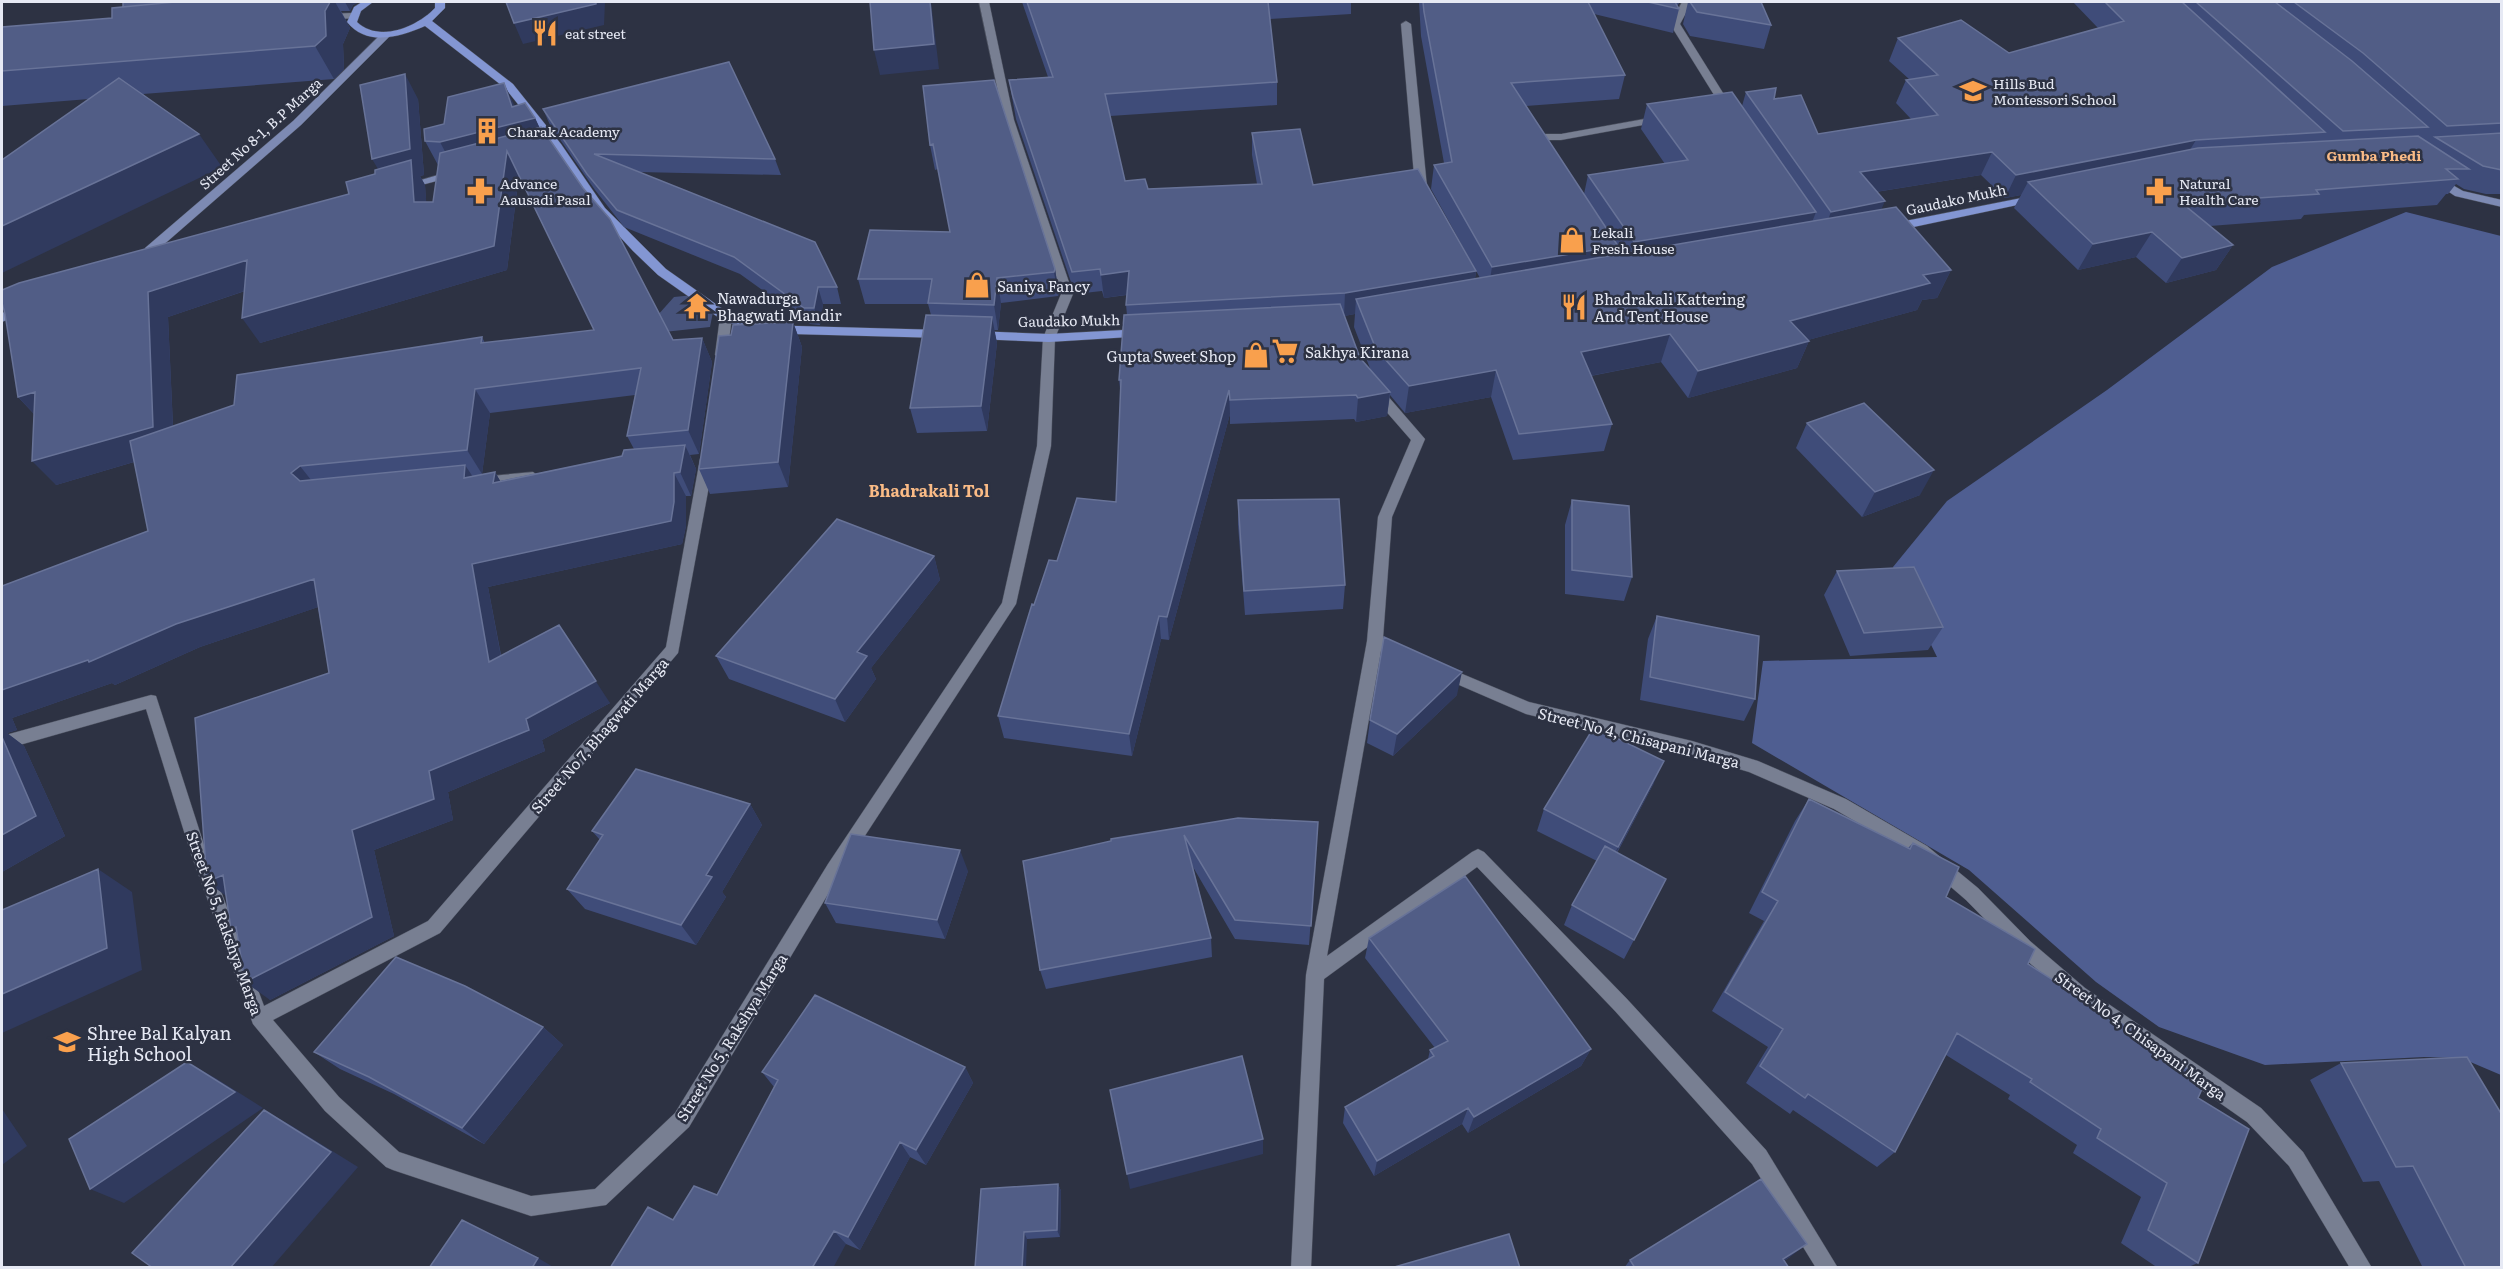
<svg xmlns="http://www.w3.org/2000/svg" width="2503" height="1269" font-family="Literata,serif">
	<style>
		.green { fill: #47537b }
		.forest { fill: #4f5e91 }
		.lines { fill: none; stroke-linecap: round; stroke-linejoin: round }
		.service-casing { stroke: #4b505e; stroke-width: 1 }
		.minor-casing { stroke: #4b505e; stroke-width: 1 }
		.secondary-casing { stroke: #4b505e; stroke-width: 1 }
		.primary-casing { stroke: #4b505e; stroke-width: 1 }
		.service { fill: #787f92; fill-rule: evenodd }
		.minor { fill: #787f92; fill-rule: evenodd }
		.secondary { fill: #7d8ab3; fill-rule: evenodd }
		.primary { fill: #8396d3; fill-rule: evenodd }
		.wall { fill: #3f4c79; fill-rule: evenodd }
		.shaded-wall { fill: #303a5e }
		.building { fill: #515d86; stroke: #687398; stroke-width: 1.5 }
		.labels { text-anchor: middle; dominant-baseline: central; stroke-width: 5; stroke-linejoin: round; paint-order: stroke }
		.far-poi-label { font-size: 14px; fill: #e6e9f4; stroke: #2d3243; text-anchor: start }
		.far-street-label { font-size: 14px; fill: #e6e9f4; stroke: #2d3243 }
		.far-neighbourhood-label { font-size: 14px; font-weight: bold; fill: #fabb86; stroke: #2d3243 }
		.poi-label { font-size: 15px; fill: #e6e9f4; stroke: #2d3243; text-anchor: start }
		.street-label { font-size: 15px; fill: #e6e9f4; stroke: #2d3243 }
		.neighbourhood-label { font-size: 16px; font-weight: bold; fill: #fabb86; stroke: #2d3243 }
		.near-poi-label { font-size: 18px; fill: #e6e9f4; stroke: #2d3243; text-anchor: start }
	</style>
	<rect width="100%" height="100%" fill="#2d3243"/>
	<path class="green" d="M694 295 713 312 710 327 655 333 657 316 674 297Z"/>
	<path class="forest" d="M2406 212 2501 236V1075L2461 1058 2424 1057 2265 1065 2159 1027 2096 982 1969 870 1752 743 1763 661 1937 657 1893 567 1947 501 2107 390 2272 267Z"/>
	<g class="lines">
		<g class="service-casing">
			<path id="service" d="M1406 21 1411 24 1427 187 1431 193 1425 196 1421 195 1415 187 1401 24Z"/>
		</g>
		<g class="minor-casing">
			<path id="minor" d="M979 2H989L1014 120 1073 294 1055 338 1051 446 1016 604 840 874 689 1127 606 1205 531 1216 393 1170 386 1167 325 1111 253 1024 191 854 146 709 2 750V736L151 695 156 696 207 854 264 1006 428 921 666 647 700 459 702 456H712L714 459 678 653 440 933 273 1020 339 1097 399 1152 531 1196 595 1189 675 1113 828 864 1002 603 1037 446 1043 338 1061 294 1004 120Z
				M1682 2H1692L1680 24 1733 109 1732 111H1724L1670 24Z
				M352 13 356 14V18L323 20 318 17 323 14Z
				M1661 116 1666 119 1665 121 1561 140H1539L1534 144 1530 143 1527 137 1532 134H1561Z
				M726 313 732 317 727 355 721 359 715 355 720 317Z
				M1375 386 1380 387 1425 439 1392 517 1383 638 1405 649 1408 653 1405 657 1400 659 1381 651 1327 956 1472 852 1478 849 1484 852 1627 999 1766 1150 1838 1268H1816L1752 1164 1615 1011 1477 867 1324 979 1311 1268H1291L1306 975 1367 641 1378 517 1411 440 1370 393 1369 390Z
				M533 472 540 477 533 482 480 487 473 482 480 477Z
				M1441 665 1529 702 1692 741 1758 761 1846 799 1927 846 1978 888 2030 941 2085 988 2261 1108 2303 1152 2372 1268H2350L2289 1166 2247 1122 2073 1000 2018 953 1966 900 1915 856 1834 809 1749 772 1692 755 1526 714 1436 675 1433 671 1436 667Z"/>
		</g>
		<g class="secondary-casing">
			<path id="secondary" d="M383 32 392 34 301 125 153 254H145V248L293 121Z
				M455 170 461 173 459 175 403 190 397 187Z
				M2435 175 2463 191 2502 200V207L2455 196 2431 180V176Z
				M24 303 28 304V310L2 322V313Z"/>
		</g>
		<g class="primary-casing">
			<path id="primary" d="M362 2H373L361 11 357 22C379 43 417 27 435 8V2H445V8L432 21 513 84 561 144 605 208 666 269 730 314 758 325 942 330 948 334 942 338 757 333 722 320 658 275 633 251 597 212 553 148 505 88 425 26C400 37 367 47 347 22L354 7Z
				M2037 195 2043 198 2041 200 1890 232 1884 228 1890 224Z
				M1142 329 1148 333 1146 336 1049 342 975 339 969 335 975 331 1049 334Z"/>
		</g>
		<use href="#service" class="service"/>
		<use href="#minor" class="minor"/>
		<use href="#secondary" class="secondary"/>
		<use href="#primary" class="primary"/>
	</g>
	<path class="wall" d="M123 2H359L353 5 350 11H341L350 28 343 44 344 69 334 79 143 94 222 167 89 99 2 106V27L112 18 123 7Z
		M1022 2H1351V14L1270 19 1277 82V105L1110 116 1125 181 1148 189 1257 184 1252 155V133L1313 185 1476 271 1475 279 1480 278 1431 189 1434 165 1444 163 1421 36 1419 2H1680L1677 6 1679 9 1673 33 1594 14 1625 75 1619 99 1526 106 1584 194 1588 175 1665 164 1641 129 1647 104 1742 106 1746 92 1774 99 1818 134 1911 119 1896 103 1906 80 1909 79 1889 61 1898 38 2009 53 2098 28 2073 2H2502V194H2486L2464 189 2456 184 2448 194H2446L2437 205 2304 215 2301 219 2210 226 2233 245 2216 270 2166 283 2136 257 2078 270 2014 208 2021 195 2005 198 1981 175 1876 192 1881 210 1951 270 1937 298 1922 300 1917 310 1808 340 1809 341 1797 368 1688 398 1661 362 1591 376 1612 424 1604 451 1513 460 1491 397 1405 413 1390 395 1387 416 1356 422 1354 419 1230 424V414L1169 640 1161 639 1132 756 1004 738 998 716 1034 605 1057 561 1116 502 1121 397 1119 380 1127 315 1126 305 1127 295 1104 298 1102 291 1075 294 1016 119 1009 80 1048 77ZM1355 314 1354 327 1371 371 1360 358 1344 316Z
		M1688 2H1761L1771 25 1764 49 1690 36 1683 24Z
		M923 86 1055 269 1059 294 1058 296 1001 303 998 330H994L997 343 987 431 917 433 910 408 931 315 928 304H865L858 279 950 232 938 169 935 170 930 145Z
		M418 99 424 175 420 176 425 185 426 202H433L438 165 425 141 514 106 535 118 539 127 673 340 702 338 712 362 699 454 690 455 696 469 691 496H686V526L682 544 488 587 501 655 610 703 542 740 545 751 448 792 453 820 374 850 394 936 270 1000 237 933 231 929 329 673 318 607 200 647 115 685 112 683 12 718 17 730 7 733 24 746 65 836 2 872V586L148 531 134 462 56 485 34 414 18 397 349 194 375 174ZM519 176 594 330 485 343 482 337 173 426 168 317 245 291 260 343 507 270ZM635 395 627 436 634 449 622 456 500 481 495 472 482 474 490 413Z
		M543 109 775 159 781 175 638 172 837 287 841 304H823L820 325 810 324 740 274 624 227 595 190 550 125Z
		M793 322 802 347 788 487 710 494 699 469 731 335Z
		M1807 423 1920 495 1862 517 1796 448Z
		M1238 500 1345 585 1343 609 1245 615 1238 525Z
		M1572 500 1632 577 1624 601 1565 594V525Z
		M934 556 940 580 871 668 876 679 845 722 729 679 716 656Z
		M1837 571 1943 627 1928 650 1850 656 1824 595Z
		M1657 616 1755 699 1744 721 1640 700 1648 639Z
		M1457 695 1393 756 1367 743 1370 720Z
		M1654 783 1617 853 1666 879 1624 959 1564 925 1572 905 1597 861 1537 831 1544 809Z
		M1809 799 1908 848 1913 843 1946 897 2028 964 2139 1040 2198 1098V1263L2186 1268H2158L2121 1243 2141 1197 2073 1153 2077 1145 2008 1099 2010 1095 1946 1055 1895 1152 1877 1167 1793 1110 1790 1114 1746 1083 1768 1047 1712 1011 1764 921 1749 913 1795 821Z
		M750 804 762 825 722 892 726 897 696 945 585 909 567 889 600 840 592 831Z
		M1318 822 1309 945 1235 939 1193 867 1211 938 1212 957 1046 989 1040 970 1111 841Z
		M968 871 945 939 836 923 825 903Z
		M1369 938 1591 1049 1581 1066 1468 1133 1462 1124 1374 1176 1343 1123 1345 1107 1428 1059 1430 1050 1435 1048 1365 958Z
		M543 1027 563 1045 484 1144 394 1094 340 1069 314 1052Z
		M2341 1063 2502 1268H2423L2379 1181 2363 1182 2310 1080Z
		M965 1067 973 1083 926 1165 910 1157 860 1250 846 1244 673 1220 717 1195 774 1087 762 1072Z
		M1058 1184 1061 1191 1060 1237 1027 1239 975 1268Z
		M1790 1257 1784 1261 1789 1268H1624L1630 1260Z"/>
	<path class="shaded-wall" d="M330 2H335L350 28 343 44 344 69 334 79 315 46 325 11Z
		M345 2H359L353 5 350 11Z
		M596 2H605L604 25 523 44 514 23Z
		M930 2H931L939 69 880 75 874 50Z
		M405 74 418 99 424 175 420 176 425 185 428 226 414 202 387 184 372 159Z
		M504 83 516 109 535 118 547 143 519 175 507 270 260 343 242 318 494 246 440 142 512 107Z
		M199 134 222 167 2 273V226Z
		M2196 140 2182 163 2028 182 2021 195 2005 198 2016 175Z
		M1992 152 1981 175 1850 196 1860 172Z
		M1885 201 1875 224 1822 235 1831 212Z
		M1816 212 1806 238 1627 268 1634 242Z
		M2152 232 2136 257 2078 270 2093 244Z
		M2233 245 2216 270 2166 283 2182 258Z
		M1618 246 1611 271 1488 291 1492 267Z
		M247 260 265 284 168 317 174 450 56 485 32 461 148 292Z
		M1055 269 1059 294 1058 296 1054 272Z
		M1951 270 1937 298 1922 300 1917 310 1779 348 1790 321 1923 275Z
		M1129 271 1131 294 1104 298 1101 275Z
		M1476 271 1472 294 1356 299 1355 314 1344 316 1345 293Z
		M997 278 1001 303 998 330 994 305Z
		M818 287 823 304 820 325 814 308Z
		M992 317 997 343 987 431 981 406Z
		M793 322 802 347 788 487 778 462Z
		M1670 334 1661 362 1574 379 1581 352Z
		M702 338 712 362 699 454 688 430Z
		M1809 341 1797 368 1688 398 1698 371Z
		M1496 370 1491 397 1405 413 1409 386Z
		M475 389 490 413 482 474 467 450Z
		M1229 390 1230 414 1169 640 1167 617Z
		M35 392 41 421 18 397Z
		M1390 392 1387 416 1356 422 1358 398Z
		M685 445 696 469 691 496 680 472Z
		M465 465 481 489 464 478Z
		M300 466 319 490 310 497 291 473Z
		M1934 470 1920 495 1862 517 1875 492Z
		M495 472 509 496 493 483Z
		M674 473 686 496V526L682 544 488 587 506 684 489 662 472 564Z
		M934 556 940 580 871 668 876 679 845 722 835 699 857 652Z
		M314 579 333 602 200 647 115 685 112 683 12 718 17 730 7 733 24 746 65 836 2 872V690L176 624Z
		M1159 616 1161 639 1132 756 1129 734Z
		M559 625 610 703 542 740 545 751 448 792 453 820 374 850 394 936 270 1000 245 982 352 830 429 771 526 719Z
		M1462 672 1457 695 1393 756 1397 734Z
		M1664 761 1654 783 1608 868 1618 847Z
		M750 804 762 825 722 892 726 897 696 945 681 925 706 875Z
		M960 850 968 871 945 939 937 920Z
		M98 869 132 892 142 970 2 1033V994Z
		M223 875 233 901 207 882Z
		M543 1027 563 1045 484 1144 462 1128Z
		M1591 1049 1581 1066 1468 1133 1474 1117Z
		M187 1062 217 1079 263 1108 124 1203 90 1189Z
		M965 1067 973 1083 926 1165 916 1150Z
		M1468 1108 1462 1124 1374 1176 1377 1161Z
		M2 1109 27 1146 2 1165Z
		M264 1110 292 1126 358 1167 271 1268H230Z
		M1263 1139V1154L1130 1189 1127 1174Z
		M900 1142 910 1157 860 1250 848 1237Z
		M1058 1184 1061 1191 1060 1237 1057 1230Z
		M834 1231 846 1244 833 1268H812Z
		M1024 1232 1027 1239 1026 1268H1022Z
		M1807 1244 1790 1257 1774 1268 1783 1259Z
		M538 1258 555 1268H532Z"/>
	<path class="building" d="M123 2H175L123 7Z
		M175 2H330L325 11 326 36 315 46 2 71V27L112 18V8Z
		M506 2H596V4L514 23Z
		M870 2H930L934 44 874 50Z
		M1027 2H1268L1277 82 1105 94 1125 181 1145 179 1148 189 1262 184 1252 133 1300 129 1313 185 1418 169 1476 271 1345 293 1126 305 1129 271 1101 275 1100 269 1072 272 1013 97 1009 80 1053 77Z
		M1423 2H1588L1625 75 1511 83 1618 246 1492 267 1434 165 1452 162 1424 12Z
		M1648 2H1675L1679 9Z
		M1690 2H1761L1771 25 1697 12Z
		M2105 2H2182L2325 132 2196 140 2016 175 1992 152 1860 172 1885 201 1831 212 1746 92 1776 88 1774 99 1801 95 1818 134 1938 115 1906 80 1938 75 1898 38 1961 20 2009 53 2124 21Z
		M2196 2H2275L2352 61 2428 127 2343 131Z
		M2294 2H2502V123L2447 126 2363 53Z
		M729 62 775 159 594 154 815 242 837 287H818L814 308H804L734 257 617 210 587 174 543 109Z
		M405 74 410 149 372 159 360 85Z
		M119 78 199 134 2 226V160Z
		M994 80 1055 269 1054 272 997 278 994 305 928 303 932 279H858L870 230 950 232 933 144 930 145 923 86Z
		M504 83 512 107 525 103 535 118 440 142 425 141 424 129 444 124 448 97Z
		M1732 92 1816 212 1634 242 1588 175 1688 160 1647 104Z
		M541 127 583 188 610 219 673 340 702 338 688 430 627 436 641 368 475 389 467 450 300 466 291 473 300 481 465 465 464 478 495 472 493 483 622 456 624 450 685 445 680 472 674 473V502L671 521 472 564 489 662 559 625 596 681 526 719 529 730 429 771 434 799 352 830 372 917 245 982 236 927 231 929 223 875 207 882 195 718 329 673 314 579 176 624 89 662 88 660 2 690V586L148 531 130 441 234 405 237 375 482 337 481 343 594 330 507 151 494 246 242 318 247 260 148 292 153 427 32 461 35 392 18 397 5 314 2 303V290L19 283 349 194 346 182 375 174V170L411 160 414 202H433L440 153Z
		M2502 133V170L2483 166 2435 137Z
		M2418 136 2469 169H2446L2458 179 2316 190 2319 194 2182 203 2233 245 2182 258 2152 232 2093 244 2028 182 2198 148Z
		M1896 207 1951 270 1923 275 1930 283 1790 321 1809 341 1698 371 1670 334 1581 352 1612 424 1519 434 1496 370 1409 386 1376 349 1356 299Z
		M1340 304 1360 358 1390 392 1358 398 1356 395 1230 400 1229 390 1167 617 1159 616 1129 734 998 716 1032 604 1034 605 1049 560 1057 561 1077 498 1116 502 1121 380H1119L1124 315Z
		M926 315 992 317 981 406 910 408Z
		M793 322 778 462 699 469 719 336 731 335 733 325Z
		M1864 403 1934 470 1875 492 1807 423Z
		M1339 499 1345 585 1244 591 1238 500Z
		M1572 500 1629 506 1632 577 1572 570Z
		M837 519 934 556 857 652 867 656 835 699 716 656Z
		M1914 567 1943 627 1864 633 1837 571Z
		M1657 616 1759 636 1755 699 1650 677Z
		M1384 637 1462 672 1397 734 1370 720Z
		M1594 727 1664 761 1618 847 1544 809Z
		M2 737 36 816 2 835Z
		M636 769 750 804 706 875 712 877 681 925 567 889 603 835 592 831Z
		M1809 799 1910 849 1913 843 1959 867 1946 897 2035 949 2028 964 2141 1036 2139 1040 2206 1080 2198 1098 2249 1129 2198 1263 2148 1230 2167 1183 2097 1138 2101 1129 2030 1082 2032 1079 1957 1033 1895 1152 1808 1094 1805 1098 1760 1066 1783 1029 1725 992 1778 901 1762 892Z
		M1238 818 1318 822 1311 926 1235 920 1184 835 1211 938 1040 970 1023 861 1111 841V839Z
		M851 834 960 850 937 920 825 903Z
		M1605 846 1666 879 1634 940 1572 905Z
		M98 869 107 948 2 994V910Z
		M1465 876 1591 1049 1474 1117 1468 1108 1377 1161 1345 1107 1434 1056 1430 1050 1448 1041 1369 938Z
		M396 957 465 986 543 1027 462 1128 369 1077 314 1052Z
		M815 995 965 1067 916 1150 900 1142 848 1237 834 1231 812 1268H610L648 1207 673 1220 694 1186 717 1195 778 1080 762 1072Z
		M1242 1056 1263 1139 1127 1174 1110 1090Z
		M2467 1057 2502 1115V1268H2466L2413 1166 2396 1167 2341 1063Z
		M187 1062 235 1092 90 1189 69 1139Z
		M264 1110 331 1152 230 1268H153L132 1253Z
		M1761 1179 1807 1244 1783 1259 1789 1268H1635L1630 1260Z
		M1058 1184 1057 1230 1024 1232 1022 1268H975L981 1189Z
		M462 1220 538 1258 532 1268H429Z
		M1509 1234 1520 1268H1391Z"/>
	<defs>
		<g id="restaurant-bare" transform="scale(2.07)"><path d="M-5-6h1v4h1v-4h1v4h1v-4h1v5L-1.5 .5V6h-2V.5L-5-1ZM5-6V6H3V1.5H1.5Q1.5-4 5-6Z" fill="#f9a04d" stroke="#2d3243" stroke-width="2.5" paint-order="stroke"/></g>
		<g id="school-bare" transform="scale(2.07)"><path d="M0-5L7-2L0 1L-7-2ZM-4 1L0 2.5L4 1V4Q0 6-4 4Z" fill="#f9a04d" stroke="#2d3243" stroke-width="2.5" paint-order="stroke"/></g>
		<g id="building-bare" transform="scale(2.07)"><path d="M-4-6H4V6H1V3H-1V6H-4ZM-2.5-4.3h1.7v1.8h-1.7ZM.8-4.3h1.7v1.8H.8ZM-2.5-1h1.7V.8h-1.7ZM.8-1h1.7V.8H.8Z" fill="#f9a04d" stroke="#2d3243" stroke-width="2.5" paint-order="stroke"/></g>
		<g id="pharmacy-bare" transform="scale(2.07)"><path d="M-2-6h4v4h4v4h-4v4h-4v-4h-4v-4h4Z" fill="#f9a04d" stroke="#2d3243" stroke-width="2.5" paint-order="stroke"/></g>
		<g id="shop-bare" transform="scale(2.07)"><path d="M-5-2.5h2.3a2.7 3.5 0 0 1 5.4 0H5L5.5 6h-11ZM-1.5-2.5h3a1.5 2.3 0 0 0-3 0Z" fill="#f9a04d" stroke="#2d3243" stroke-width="2.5" paint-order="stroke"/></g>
		<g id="temple-bare" transform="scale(2.07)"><path d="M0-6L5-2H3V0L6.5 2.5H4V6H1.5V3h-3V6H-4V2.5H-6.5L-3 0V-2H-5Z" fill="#f9a04d" stroke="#2d3243" stroke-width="2.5" paint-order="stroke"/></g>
		<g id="supermarket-bare" transform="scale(2.07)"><path d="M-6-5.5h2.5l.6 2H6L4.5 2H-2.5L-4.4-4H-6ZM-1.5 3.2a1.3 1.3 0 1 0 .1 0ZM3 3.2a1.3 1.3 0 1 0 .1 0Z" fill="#f9a04d" stroke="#2d3243" stroke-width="2.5" paint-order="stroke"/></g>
	</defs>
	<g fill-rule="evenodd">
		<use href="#restaurant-bare" x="545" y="33"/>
		<use href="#school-bare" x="1973" y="91"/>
		<use href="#building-bare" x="487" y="131"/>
		<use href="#pharmacy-bare" x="480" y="191"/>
		<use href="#pharmacy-bare" x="2159" y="191"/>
		<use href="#shop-bare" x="1572" y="240"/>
		<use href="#shop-bare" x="977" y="285"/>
		<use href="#temple-bare" x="697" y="306"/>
		<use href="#restaurant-bare" x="1574" y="307"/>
		<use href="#supermarket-bare" x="1285" y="351"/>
		<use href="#shop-bare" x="1256" y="355"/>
		<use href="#school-bare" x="67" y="1042"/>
	</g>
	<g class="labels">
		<g class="far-poi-label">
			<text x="565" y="33">eat street</text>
			<text x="1993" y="83">Hills Bud<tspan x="1993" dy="16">Montessori School</tspan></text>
			<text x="507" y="131">Charak Academy</text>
			<text x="500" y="183">Advance<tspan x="500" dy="16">Aausadi Pasal</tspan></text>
			<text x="2179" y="183">Natural<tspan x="2179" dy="16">Health Care</tspan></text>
			<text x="1592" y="232">Lekali<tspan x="1592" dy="16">Fresh House</tspan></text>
		</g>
		<g class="far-street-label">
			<text transform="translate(260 133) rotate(-42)">Street No 8-1, B.P Marga</text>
			<text transform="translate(1956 199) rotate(-12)">Gaudako Mukh</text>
			<text transform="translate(1069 320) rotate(-1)">Gaudako Mukh</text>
		</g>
		<g class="far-neighbourhood-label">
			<text x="2374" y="155">Gumba Phedi</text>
		</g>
		<g class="poi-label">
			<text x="997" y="285">Saniya Fancy</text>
			<text x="717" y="297">Nawadurga<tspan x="717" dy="17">Bhagwati Mandir</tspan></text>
			<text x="1594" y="298">Bhadrakali Kattering<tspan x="1594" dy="17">And Tent House</tspan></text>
			<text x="1305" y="351">Sakhya Kirana</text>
			<text x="1236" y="355" text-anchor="end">Gupta Sweet Shop</text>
		</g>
		<g class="street-label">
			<text transform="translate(599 735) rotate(-49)">Street No 7, Bhagwati Marga</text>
			<text transform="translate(1639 737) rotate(14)">Street No 4, Chisapani Marga</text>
			<text transform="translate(225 923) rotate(70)">Street No 5, Rakshya Marga</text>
			<text transform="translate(2141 1035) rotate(36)">Street No 4, Chisapani Marga</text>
			<text transform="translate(731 1037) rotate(-58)">Street No 5, Rakshya Marga</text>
		</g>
		<g class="neighbourhood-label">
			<text x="929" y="490">Bhadrakali Tol</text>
		</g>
		<g class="near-poi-label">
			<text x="87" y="1032">Shree Bal Kalyan<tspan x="87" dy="21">High School</tspan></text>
		</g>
	</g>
	<rect width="2503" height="1269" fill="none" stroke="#e6e9f4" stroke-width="6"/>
</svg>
